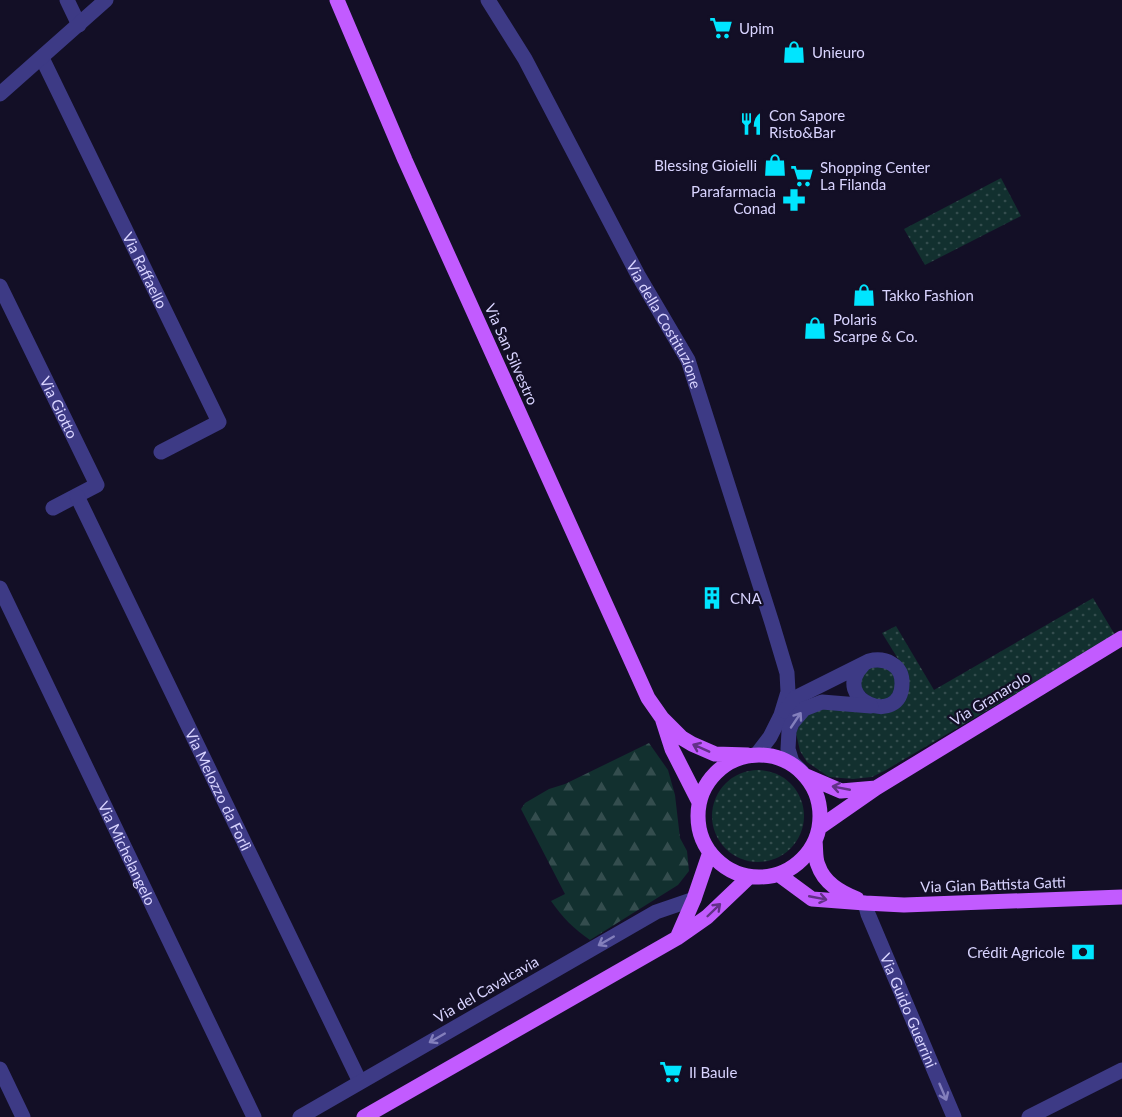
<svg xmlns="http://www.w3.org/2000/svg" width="1122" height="1117" font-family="Lato,sans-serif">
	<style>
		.grass { fill: url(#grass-dots) }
		.forest { fill: url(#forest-firs) }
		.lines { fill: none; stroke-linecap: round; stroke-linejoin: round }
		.minor { stroke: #3d3a85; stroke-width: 15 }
		.major { stroke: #c25bff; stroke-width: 15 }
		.oneway { stroke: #837fbc }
		.oneway2 { stroke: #623188 }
		.labels { text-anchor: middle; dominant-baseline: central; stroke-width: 4.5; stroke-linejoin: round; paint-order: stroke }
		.poi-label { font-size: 15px; fill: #d9d4ff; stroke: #130f26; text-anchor: start }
		.street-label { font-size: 15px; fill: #d9d4ff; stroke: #130f26 }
	</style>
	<defs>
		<pattern id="grass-dots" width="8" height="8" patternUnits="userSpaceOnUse" patternTransform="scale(1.5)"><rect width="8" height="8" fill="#12302f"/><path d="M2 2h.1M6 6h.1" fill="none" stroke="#344d4e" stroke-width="1.8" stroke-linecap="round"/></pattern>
		<pattern id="forest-firs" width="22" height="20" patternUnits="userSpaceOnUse" patternTransform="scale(1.5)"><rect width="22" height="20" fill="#12302f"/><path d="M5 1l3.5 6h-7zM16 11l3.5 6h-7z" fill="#344d4e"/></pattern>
	</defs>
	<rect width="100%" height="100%" fill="#130f26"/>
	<path class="grass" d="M1001 178 1021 216 925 265 904 229Z
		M1093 598 1115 635 886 770 872 777 853 779 829 777 807 762 800 751 796 733 801 722 808 713 824 707H896L900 662 882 633 896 626 934 690Z
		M871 666 891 669 897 684 890 698 874 701 860 687 863 673Z
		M712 816a46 46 0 1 1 92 0a46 46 0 1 1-92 0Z"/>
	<path class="forest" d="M649 743 668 770 675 795 680 838 687 851 689 871 678 885 590 940C574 929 562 917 551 901L565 894 521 809 525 803 549 789 565 784Z"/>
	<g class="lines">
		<g class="minor">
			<path d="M67 0 79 25"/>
			<path id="s1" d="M488 0 525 59 638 275 688 360 772 623 787 673 788 692 781 715 770 737 757 754"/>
			<path id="s2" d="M42 58 219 422 161 452"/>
			<path d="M0 94 106 0"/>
			<path id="s3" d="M0 286 97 485 53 508"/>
			<path id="s4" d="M77 496 360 1082"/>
			<path id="s5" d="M0 588 254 1117"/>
			<path d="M785 711 795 698 869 661C885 657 903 665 902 684 901 728 829 700 863 665"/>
			<path d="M802 772 792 762 788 749 789 731 792 723 804 709 822 702 871 706"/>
			<path id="s6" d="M865 903 868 914 954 1117"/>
			<path d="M0 1069 23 1117"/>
			<path d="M300 1117 656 912 694 899"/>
			<path d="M1029 1117 1122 1070"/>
		</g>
		<path class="major" d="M337 0 405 160 648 698 662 718 682 738 692 744 715 754 748 755
			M663 721 672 749 699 802
			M698 816a61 61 0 1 1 122 0a61 61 0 1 1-122 0Z
			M806 776 841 791 876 788
			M820 827 876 788 1122 638
			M815 841C816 849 815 859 818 865 824 883 840 892 857 899
			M778 874 812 899 865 903 904 905 1122 897
			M677 938 694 899 710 852
			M364 1117 677 938 707 917 748 878"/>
	</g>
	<defs><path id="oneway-shaft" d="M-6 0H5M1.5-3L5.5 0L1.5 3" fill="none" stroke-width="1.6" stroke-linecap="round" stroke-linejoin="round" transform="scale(1.5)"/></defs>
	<g class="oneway">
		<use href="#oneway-shaft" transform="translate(796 720) rotate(-56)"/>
		<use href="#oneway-shaft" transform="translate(606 941) rotate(150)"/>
		<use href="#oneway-shaft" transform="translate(437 1038) rotate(150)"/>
		<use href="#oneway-shaft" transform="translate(943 1092) rotate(67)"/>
	</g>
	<g class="oneway2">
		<use href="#oneway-shaft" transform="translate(701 748) rotate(-156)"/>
		<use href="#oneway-shaft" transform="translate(841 788) rotate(-169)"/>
		<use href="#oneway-shaft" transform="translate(818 898) rotate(11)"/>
		<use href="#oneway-shaft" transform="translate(714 910) rotate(-44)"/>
	</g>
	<defs>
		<g id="supermarket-bare" transform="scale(1.8)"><path d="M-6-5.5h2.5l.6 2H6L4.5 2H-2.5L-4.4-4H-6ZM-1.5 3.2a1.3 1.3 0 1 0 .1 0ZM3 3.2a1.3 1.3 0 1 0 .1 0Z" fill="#00e5ff" stroke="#130f26" stroke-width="2.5" paint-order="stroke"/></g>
		<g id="shop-bare" transform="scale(1.8)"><path d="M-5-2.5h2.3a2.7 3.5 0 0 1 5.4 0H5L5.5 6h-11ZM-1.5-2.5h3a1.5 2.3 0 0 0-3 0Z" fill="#00e5ff" stroke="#130f26" stroke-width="2.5" paint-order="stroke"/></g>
		<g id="restaurant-bare" transform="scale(1.8)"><path d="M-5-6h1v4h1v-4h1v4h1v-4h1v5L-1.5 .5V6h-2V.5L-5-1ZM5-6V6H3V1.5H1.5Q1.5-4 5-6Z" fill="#00e5ff" stroke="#130f26" stroke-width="2.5" paint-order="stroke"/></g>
		<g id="pharmacy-bare" transform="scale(1.8)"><path d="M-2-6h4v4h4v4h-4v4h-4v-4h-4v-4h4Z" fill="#00e5ff" stroke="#130f26" stroke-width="2.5" paint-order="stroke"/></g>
		<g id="building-bare" transform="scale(1.8)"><path d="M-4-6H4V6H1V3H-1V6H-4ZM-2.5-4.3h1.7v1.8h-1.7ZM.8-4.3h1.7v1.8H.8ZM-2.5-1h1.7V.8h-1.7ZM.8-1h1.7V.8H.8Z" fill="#00e5ff" stroke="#130f26" stroke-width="2.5" paint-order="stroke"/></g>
		<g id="bank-bare" transform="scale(1.8)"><path d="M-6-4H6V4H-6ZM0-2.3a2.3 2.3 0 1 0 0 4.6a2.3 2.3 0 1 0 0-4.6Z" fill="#00e5ff" stroke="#130f26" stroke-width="2.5" paint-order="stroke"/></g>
	</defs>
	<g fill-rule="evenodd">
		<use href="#supermarket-bare" x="721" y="28"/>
		<use href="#shop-bare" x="794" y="52"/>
		<use href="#restaurant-bare" x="751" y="124"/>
		<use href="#shop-bare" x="775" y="165"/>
		<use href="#supermarket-bare" x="802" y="176"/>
		<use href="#pharmacy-bare" x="794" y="200"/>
		<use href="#shop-bare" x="864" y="295"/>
		<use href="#shop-bare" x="815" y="328"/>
		<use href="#building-bare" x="712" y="598"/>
		<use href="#bank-bare" x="1083" y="952"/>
		<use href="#supermarket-bare" x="671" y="1072"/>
	</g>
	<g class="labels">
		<g class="poi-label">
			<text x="739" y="28">Upim</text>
			<text x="812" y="52">Unieuro</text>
			<text x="769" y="115">Con Sapore<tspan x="769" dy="17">Risto&amp;Bar</tspan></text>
			<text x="757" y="165" text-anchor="end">Blessing Gioielli</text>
			<text x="820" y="167">Shopping Center<tspan x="820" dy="17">La Filanda</tspan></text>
			<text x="776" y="191" text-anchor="end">Parafarmacia<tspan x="776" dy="17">Conad</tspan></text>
			<text x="882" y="295">Takko Fashion</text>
			<text x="833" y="319">Polaris<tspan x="833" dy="17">Scarpe &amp; Co.</tspan></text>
			<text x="730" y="598">CNA</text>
			<text x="1065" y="952" text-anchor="end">Crédit Agricole</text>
			<text x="689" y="1072">Il Baule</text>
		</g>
		<g class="street-label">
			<text stroke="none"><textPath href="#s2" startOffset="236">Via Raffaello</textPath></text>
			<text stroke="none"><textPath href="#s1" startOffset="370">Via della Costituzione</textPath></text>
			<text transform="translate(512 354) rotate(66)">Via San Silvestro</text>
			<text stroke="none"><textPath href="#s3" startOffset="135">Via Giotto</textPath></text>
			<text transform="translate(990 698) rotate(-31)">Via Granarolo</text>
			<text stroke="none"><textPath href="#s4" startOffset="326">Via Melozzo da Forlì</textPath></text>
			<text stroke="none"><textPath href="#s5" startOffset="294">Via Michelangelo</textPath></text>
			<text transform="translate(993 884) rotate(-2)">Via Gian Battista Gatti</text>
			<text transform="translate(486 989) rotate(-30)">Via del Cavalcavia</text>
			<text stroke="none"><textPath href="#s6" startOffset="116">Via Guido Guerrini</textPath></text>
		</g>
	</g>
</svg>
